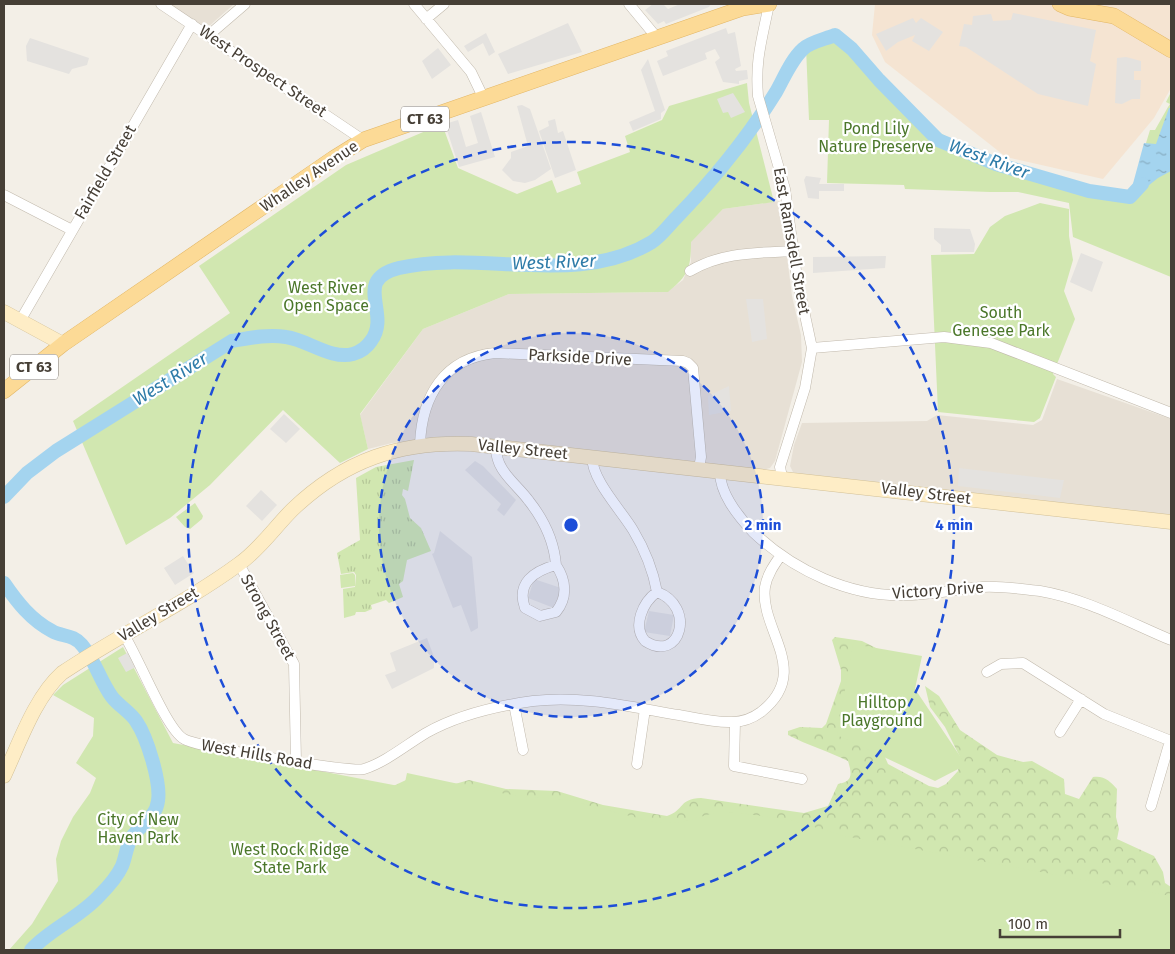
<svg xmlns="http://www.w3.org/2000/svg" width="1175" height="954" font-family="'Fira Sans',sans-serif">
	<style>
		.residential { fill: #e7e0d5 }
		.commercial { fill: #f5e4d2 }
		.grass { fill: url(#grass-tufts) }
		.forest { fill: url(#forest-crowns) }
		.park { fill: #d1e7b0 }
		.parking { fill: #e4e2df }
		.water { fill: url(#water-ripples) }
		.lines { fill: none; stroke-linecap: round; stroke-linejoin: round }
		.river { stroke: #a4d4ef; stroke-width: 14 }
		.street-casing { stroke: #c1b9ac; stroke-width: 11 }
		.secondary-casing { stroke: #d2c097; stroke-width: 15 }
		.primary-casing { stroke: #e2b666; stroke-width: 16 }
		.street { stroke: #fff; stroke-width: 10 }
		.secondary { stroke: #feedc6; stroke-width: 14 }
		.primary { stroke: #fcda96; stroke-width: 15 }
		.ring { fill: none; stroke: #1d4ed8; stroke-width: 2.5; stroke-dasharray: 9 6 }
		.labels { text-anchor: middle; dominant-baseline: central; stroke-width: 4.5; stroke-linejoin: round; paint-order: stroke }
		.shield { fill: #fff; stroke: #7e7972; stroke-width: 1 }
		.shield-label { font-size: 15px; font-weight: bold; fill: #463f36 }
		.street-label { font-size: 16px; fill: #463f36; stroke: #fff }
		.park-label { font-size: 16px; fill: #4b772a; stroke: #fff }
		.water-label { font-size: 18px; font-style: italic; fill: #2e7ba8; stroke: #fff }
		.centre { fill: #1d4ed8; stroke: #fff; stroke-width: 2.5 }
		.ring-label { font-size: 15px; text-anchor: middle; font-weight: bold; fill: #1d4ed8; stroke: #fff; stroke-width: 4.5; stroke-linejoin: round; paint-order: stroke }
	</style>
	<defs>
		<pattern id="grass-tufts" width="24" height="20" patternUnits="userSpaceOnUse" patternTransform="scale(1.25)"><rect width="24" height="20" fill="#d1e7b0"/><path d="M3 7l-1-3M5 7V3M7 7l1-3M15 17l-1-3M17 17v-4M19 17l1-3" fill="none" stroke="#b5c798"/></pattern>
		<pattern id="forest-crowns" width="20" height="18" patternUnits="userSpaceOnUse" patternTransform="scale(1.25)"><rect width="20" height="18" fill="#d1e7b0"/><path d="M2 6a3 3 0 1 1 6 0M12 15a3 3 0 1 1 6 0" fill="none" stroke="#b5c798"/></pattern>
		<pattern id="water-ripples" width="26" height="14" patternUnits="userSpaceOnUse" patternTransform="scale(1.25)"><rect width="26" height="14" fill="#a4d4ef"/><path d="M2 4q2-2 4 0t4 0M15 11q2-2 4 0t4 0" fill="none" stroke="#87adc2"/></pattern>
	</defs>
	<rect width="100%" height="100%" fill="#f3efe7"/>
	<path class="residential" d="M169 4H234L207 28Z
		M780 201 792 296 801 335 802 362 775 461 770 468 763 470 460 437 392 443 368 449 360 415 423 329 509 294 667 292 683 280 691 262 690 242 723 209Z
		M1057 379 1171 419V517L799 474 793 472 790 466 794 445 802 423 927 421 937 415 1033 425 1042 420Z"/>
	<path class="commercial" d="M875 4H1171V88L1154 118 1103 179 1006 157 885 62 872 35Z"/>
	<path class="grass" d="M414 460 408 491 403 489 402 495 405 499 410 518 421 528 431 551 407 560 403 581 399 584 403 597 389 603 386 600 371 605 372 609 365 612H356L355 615 344 618 343 589 355 587 356 575 354 572 341 574 337 553 360 540 356 478 376 467Z"/>
	<path class="forest" d="M835 637 862 641 884 652 881 748 888 764 929 786 938 788 946 784 958 771 960 757 945 727 930 707 925 686 939 696 960 730 997 755 1023 762 1032 761 1064 779 1065 794 1079 799 1093 777C1104 775 1111 782 1117 789L1116 817 1119 829 1117 839 1154 856 1163 872 1165 883 1171 887V950H43L406 780 455 784 469 780 506 789 557 791 603 805 667 816C685 810 678 799 701 798L804 813 828 806 838 784C853 782 852 774 848 761 828 751 807 745 788 735V731L800 727 822 728 826 724 841 681V670L832 640Z"/>
	<path class="park" d="M821 41 844 43 855 51 940 133 985 157 1067 181 1128 202 1150 130H1155L1168 107 1170 104 1166 102 1171 92V277L1073 237 1069 203 1018 192H990L905 189 904 185 827 183 829 120H809L806 47Z
		M747 83 749 103 774 202 723 209 691 242C691 268 688 276 668 292L509 294 423 329 360 414 368 449 340 463 283 410 210 485 170 518 126 545 73 421 230 313 199 266 346 165 442 124 458 168 517 194 552 180 557 193 581 184 577 172 630 152 625 136 662 120 669 106Z
		M1040 203 1069 209V236L1073 260 1064 291 1075 319 1053 374 1056 377 1040 418 1034 422 938 412 931 255 974 254 990 227 1005 216Z
		M195 503 203 516 202 519 190 529 185 527 176 517Z
		M353 573 355 575V586L341 588 340 575Z
		M853 644 922 656 915 689 966 765 935 781 837 735Z
		M123 647 173 743 404 787 407 773 506 794 572 801 653 822 678 823 714 813H740L791 820 844 836 1171 896V950H9L32 924 58 881 56 859 61 841 73 817 90 793 96 778 76 763 93 736 94 718 53 695 63 685Z"/>
	<path class="parking" d="M653 4H663L668 9 680 4H711L709 7 666 24 664 21 658 24 645 10Z
		M1013 13 1096 30 1090 61 1096 64 1088 106 1038 94 966 47 959 46 964 24 972 25 973 16 991 14 993 21 1011 20Z
		M913 18 916 23 921 18 943 32 929 51 912 41 915 35 898 42 886 51 876 34Z
		M568 23 582 52 508 74 498 54Z
		M726 28 728 34 735 32 741 66 735 69 736 71 747 70 748 79 739 81V84L723 82 715 62 720 58 715 49 705 53 707 59 663 76 657 61 668 56 666 51Z
		M486 33 495 52 489 56 483 43 468 52 464 46Z
		M30 38 89 58 87 65 72 69 69 74 27 61 26 46Z
		M438 48 451 65 432 79 422 61Z
		M1126 57 1141 61V71H1134V80H1141L1140 99H1132L1122 104 1115 103 1117 58Z
		M648 59 665 110 661 113V119L633 131 629 122 655 111 641 70Z
		M733 93 745 112 731 118 728 112 723 113 717 99Z
		M522 105 530 109 551 169 535 180 525 183 513 181 502 170 511 158V152L528 146 517 106Z
		M481 112 495 157 459 167 445 124 458 120 466 147 478 143 470 116Z
		M555 119 558 133 563 131 576 170 555 178 539 131 549 126 548 121Z
		M806 176 821 178 819 184H844V191H819V199L808 198 804 180Z
		M934 228 970 229 975 244 974 252H941V245L934 239Z
		M1081 253 1103 262 1092 292 1070 282Z
		M886 256 885 268 813 273V257Z
		M746 299H763L767 339 752 342Z
		M729 386 731 411 709 415 708 396Z
		M284 414 300 429 286 443 270 429Z
		M475 461 483 466 516 500 504 516 497 510 501 504 465 470Z
		M959 468 1061 480H1064L1060 498 958 486Z
		M261 490 277 505 262 521 246 506Z
		M440 531 472 557 478 623V628L471 632 461 605 453 608 432 554 434 553Z
		M183 556 194 573 175 585 164 568Z
		M534 579 561 588 554 608 528 598Z
		M649 611 674 615 670 636 644 632Z
		M427 638 434 657V668L392 689 385 675 396 671 390 653Z
		M129 652 136 667 126 672 118 658Z"/>
	<path class="water" d="M1169 108H1171V171L1158 178 1128 202 1144 143 1156 144Z"/>
	<g class="lines">
		<path class="river" d="M4 497 27 473 56 451 232 341C249 338 268 334 286 337 308 340 331 360 353 354 360 352 367 347 371 341 392 313 351 280 399 268 480 249 577 288 652 242 661 236 669 225 677 217 714 179 748 137 776 92 784 78 791 60 803 49 810 42 826 39 835 35L852 49 879 80 938 140 996 164 1089 191 1130 197 1142 184
			M4 583C17 602 31 620 52 631 62 637 73 634 82 645 95 660 100 681 112 697 119 706 130 712 136 721 147 737 161 782 158 801 156 818 140 825 132 837 126 846 126 857 122 866 117 877 108 887 99 896 79 918 50 929 31 950"/>
		<g class="street-casing">
			<path id="street" d="M161 4 363 140
				M414 4 471 72 484 99
				M629 4 658 39
				M769 4C762 40 755 59 758 96L785 189 797 278 812 348 805 388 780 467 782 477
				M426 19 444 4
				M209 35 245 4
				M4 195 72 230
				M690 271C722 252 756 253 793 251
				M20 321 192 24
				M812 348 944 337 991 343 1171 413
				M420 444C422 396 444 358 495 353L683 361 688 363 693 368 701 457 699 468
				M496 446C495 471 516 483 529 501 544 520 554 540 556 565
				M592 457C592 480 621 510 633 530 645 550 653 570 657 592
				M720 470C719 493 738 516 753 532 793 570 851 598 908 595 933 594 958 589 983 587 1002 586 1021 589 1040 591 1087 599 1128 622 1171 640
				M239 564 294 664 296 761
				M556 565C566 580 568 597 556 612L540 616 525 608C516 583 534 571 556 565Z
				M657 592C696 606 681 664 645 641 632 626 643 602 657 592Z
				M124 635C138 656 166 729 184 739 197 747 352 773 364 769 386 762 406 745 426 733 458 715 496 706 533 701 582 695 631 707 679 715 696 718 715 723 732 722 743 722 753 718 761 712 813 671 759 630 765 587 767 575 774 565 781 555
				M987 672 1001 664 1023 663 1104 714 1171 741
				M514 704 523 750
				M735 722 734 766 802 779
				M1060 732 1081 699
				M637 764 645 709
				M1151 806 1170 741"/>
		</g>
		<g class="secondary-casing">
			<path id="secondary" d="M4 312 63 344
				M4 776C19 744 35 697 62 673 120 634 183 605 239 564 260 549 275 527 292 510 344 460 400 441 471 444L1171 522"/>
		</g>
		<g class="primary-casing">
			<path id="primary" d="M1060 4 1069 8 1114 16 1171 50
				M4 391 63 344 334 158 363 140 743 8 769 4"/>
		</g>
		<use href="#street" class="street"/>
		<use href="#secondary" class="secondary"/>
		<use href="#primary" class="primary"/>
	</g>
	<circle cx="571" cy="525" r="192" fill="#1d4ed8" fill-opacity=".12"/>
	<g class="ring">
		<circle cx="571" cy="525" r="192"/>
		<circle cx="571" cy="525" r="383"/>
	</g>
	<g class="labels">
		<g class="shield">
			<rect x="401" y="106.5" width="48" height="25" rx="4"/>
			<rect x="10" y="354.5" width="48" height="25" rx="4"/>
		</g>
		<g class="shield-label">
			<text x="425" y="119">CT 63</text>
			<text x="34" y="367">CT 63</text>
		</g>
		<g class="street-label">
			<text transform="translate(263 71) rotate(34)">West Prospect Street</text>
			<text transform="translate(105 172) rotate(-60)">Fairfield Street</text>
			<text transform="translate(309 176) rotate(-34)">Whalley Avenue</text>
			<text transform="translate(792 241) rotate(80)">East Ramsdell Street</text>
			<text transform="translate(580 357) rotate(3)">Parkside Drive</text>
			<text transform="translate(523 449) rotate(6)">Valley Street</text>
			<text transform="translate(926 493) rotate(7)">Valley Street</text>
			<text transform="translate(938 590) rotate(-4)">Victory Drive</text>
			<text transform="translate(158 614) rotate(-31)">Valley Street</text>
			<text transform="translate(268 617) rotate(61)">Strong Street</text>
			<text transform="translate(257 754) rotate(10)">West Hills Road</text>
		</g>
		<g class="park-label">
			<text x="876" y="128">Pond Lily<tspan x="876" dy="18">Nature Preserve</tspan></text>
			<text x="326" y="287">West River<tspan x="326" dy="18">Open Space</tspan></text>
			<text x="1001" y="312">South<tspan x="1001" dy="18">Genesee Park</tspan></text>
			<text x="882" y="702">Hilltop<tspan x="882" dy="18">Playground</tspan></text>
			<text x="138" y="819">City of New<tspan x="138" dy="18">Haven Park</tspan></text>
			<text x="290" y="849">West Rock Ridge<tspan x="290" dy="18">State Park</tspan></text>
		</g>
		<g class="water-label">
			<text transform="translate(989 159) rotate(20)">West River</text>
			<text transform="translate(554 262) rotate(-2)">West River</text>
			<text transform="translate(170 379) rotate(-32)">West River</text>
		</g>
	</g>
	<circle cx="571" cy="525" r="8" class="centre"/>
	<g class="ring-label">
		<text x="763" y="530">2 min</text>
		<text x="954" y="530">4 min</text>
	</g>
	<rect width="1175" height="954" fill="none" stroke="#463f36" stroke-width="10"/>
	<path d="M1000 929v8h120v-8" fill="none" stroke="#463f36" stroke-width="2.5"/>
	<text x="1008" y="929" font-size="15" fill="#463f36" stroke="#ffffff" stroke-width="4" paint-order="stroke">100 m</text>
</svg>
